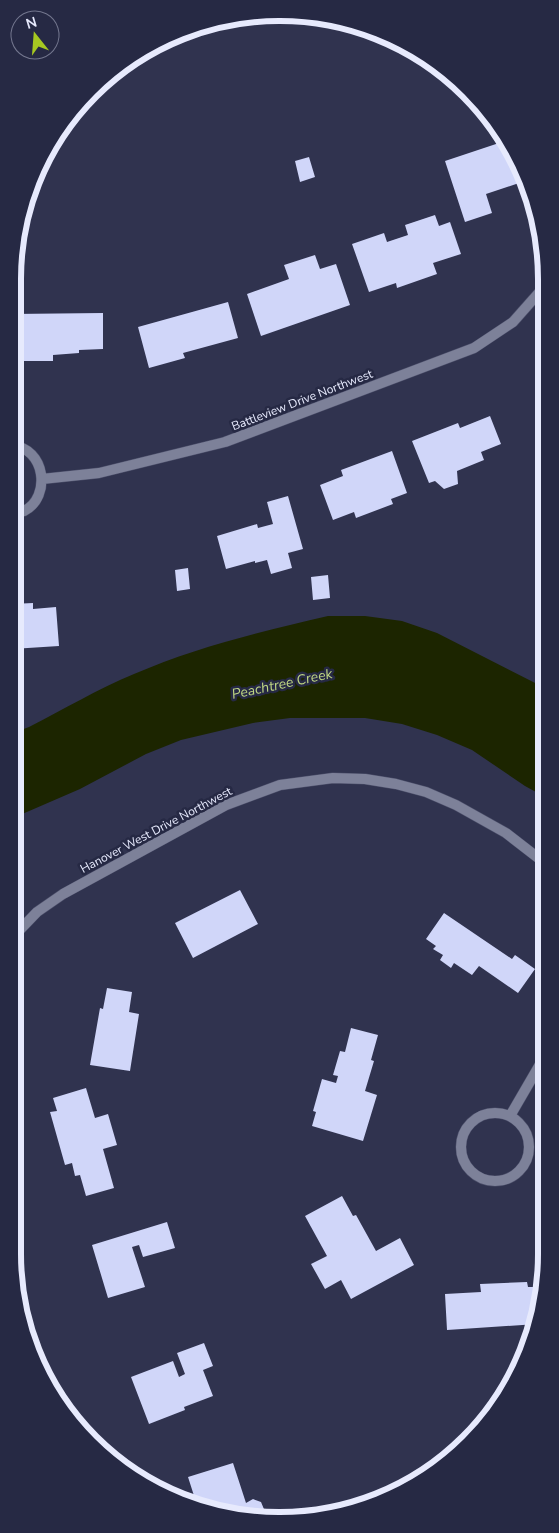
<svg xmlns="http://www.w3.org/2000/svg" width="559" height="1533" font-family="'Nunito Sans',sans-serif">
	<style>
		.water { fill: #1c2500 }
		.building { fill: #d0d6f9 }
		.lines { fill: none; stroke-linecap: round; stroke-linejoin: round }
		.minor-casing { stroke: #4d506b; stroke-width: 11 }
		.minor { stroke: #7d8199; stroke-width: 10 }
		.labels { text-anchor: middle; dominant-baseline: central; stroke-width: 5; stroke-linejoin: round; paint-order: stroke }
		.street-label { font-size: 12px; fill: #e7eafd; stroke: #262944 }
		.water-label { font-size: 14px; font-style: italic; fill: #bfd683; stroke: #262944 }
		.rim { fill: none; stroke: #e7eafd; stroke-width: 6 }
	</style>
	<rect width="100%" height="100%" fill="#30334f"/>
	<path class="water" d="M328 616H365L402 621 437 633 545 688V797L525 786 472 750 437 735 402 724 365 718H290L253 723 181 740 146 754 80 789 13 818V733L29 727C64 709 98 689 134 674 196 647 263 631 328 616Z"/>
	<path class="building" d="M245 15 260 16 242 21 241 16Z
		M505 141 519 162 525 181 486 194 492 213 465 222 445 161Z
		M309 157 315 177 300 182 295 161Z
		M435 215 439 226 450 222 461 254 433 263 437 274 397 288 396 283 369 292 352 244 384 233 387 242 408 235 405 225Z
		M315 255 320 269 336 264 350 305 261 336 247 294 289 279 284 265Z
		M228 302 238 338 183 353 185 358 149 368 138 327Z
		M103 313V349L79 350V353L53 355V361H24V355H14L12 314Z
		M490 416 501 444 481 452 484 460 457 471 458 484 444 489 435 481 429 483 412 441 458 423 460 428Z
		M392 451 407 493 391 499 393 504 356 518 354 512 333 520 320 485 343 476 341 470Z
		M288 496 303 549 288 553 292 568 271 574 267 560 255 563V561L226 569 217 536 257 524 258 528 273 524 267 502Z
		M188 568 190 589 177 591 175 570Z
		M328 575 330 598 313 600 311 577Z
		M33 603V609L56 607 59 646 12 649V604Z
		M240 890 258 924 193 958 175 923Z
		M444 913 512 959 515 955 535 969 518 993 479 966 472 975 454 963 451 968 440 960 443 955 433 949 436 946 426 939Z
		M107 988 132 992 129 1012 139 1014 130 1071 90 1065 100 1008 103 1009Z
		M351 1028 378 1035 371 1060 374 1061 365 1091 377 1095 363 1141 312 1126 316 1112 313 1111 322 1079 336 1083 338 1076 333 1075 340 1051 345 1052Z
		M86 1088 95 1118 108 1114 117 1145 103 1149 114 1188 86 1196 80 1175 75 1176 72 1163 65 1165 50 1112 57 1111 53 1098Z
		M342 1196 353 1216 356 1215 376 1251 400 1238 414 1265 351 1299 341 1280 325 1289 311 1264 327 1256 305 1216Z
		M167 1222 175 1248 143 1257 139 1245 132 1247 145 1287 108 1298 92 1245Z
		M527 1282 528 1287H535L536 1303H540L537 1324 447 1330 445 1294 481 1292 480 1284Z
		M204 1343 213 1366 203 1370 213 1396 184 1407 185 1410 149 1424 131 1377 173 1361 179 1377 185 1374 177 1353Z
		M233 1463 246 1503 253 1499 261 1502 266 1514 264 1518H244L196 1502 188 1477Z
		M318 1507 329 1515 311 1516Z"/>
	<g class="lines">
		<g class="minor-casing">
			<path id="minor" d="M12 446C45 447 52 497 24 511 21 512 16 512 12 513
				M42 479 99 473 225 442 474 348 513 322 544 287
				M12 938 37 912 63 894 226 805 280 785 333 778 365 779 396 784 426 792 456 805 506 833 546 864
				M461 1147a34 34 0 1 1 68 0a34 34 0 1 1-68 0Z
				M510 1116 546 1054
				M21 1303 36 1356"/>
		</g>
		<use href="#minor" class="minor"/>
	</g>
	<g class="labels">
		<g class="street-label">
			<text transform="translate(302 400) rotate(-21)">Battleview Drive Northwest</text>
			<text transform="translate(156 830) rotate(-28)">Hanover West Drive Northwest</text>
		</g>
		<g class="water-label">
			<text transform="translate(282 684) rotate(-12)">Peachtree Creek</text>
		</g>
	</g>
	<path d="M0 0H559V1533H0ZM279 21H280A258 258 0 0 1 538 279V1254A258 258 0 0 1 280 1512H279A258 258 0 0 1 21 1254V279A258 258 0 0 1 279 21Z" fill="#262944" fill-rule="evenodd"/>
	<path class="rim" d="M279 21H280A258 258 0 0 1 538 279V1254A258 258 0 0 1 280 1512H279A258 258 0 0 1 21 1254V279A258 258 0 0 1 279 21Z"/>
	<g transform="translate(35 35) rotate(343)"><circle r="24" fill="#262944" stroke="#73768e"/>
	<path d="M0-4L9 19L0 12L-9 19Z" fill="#a6c821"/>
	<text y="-8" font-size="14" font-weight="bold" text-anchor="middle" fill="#e7eafd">N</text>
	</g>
</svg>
